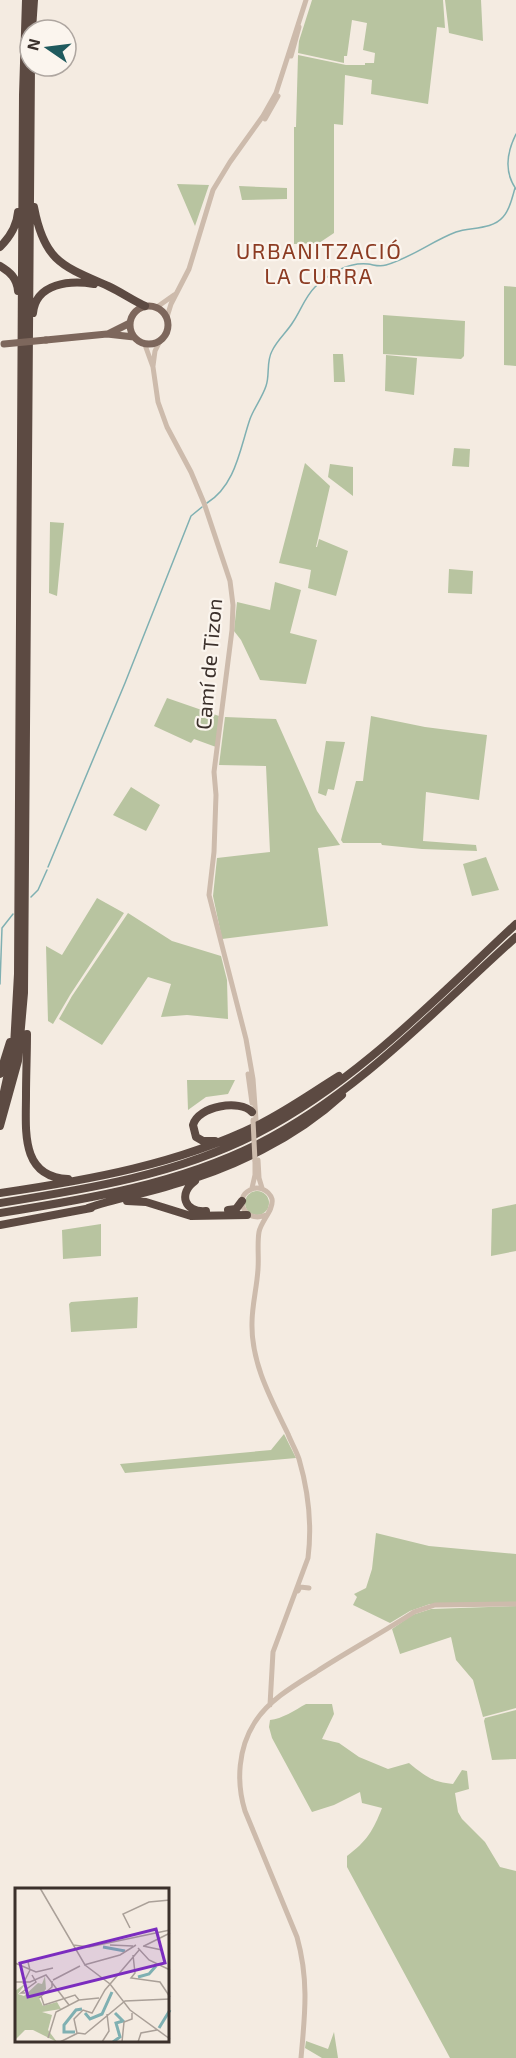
<svg xmlns="http://www.w3.org/2000/svg" width="516" height="2058" font-family="'Exo 2',sans-serif">
	<style>
		.green { fill: #b8c4a0 }
		.lines { fill: none; stroke-linecap: round; stroke-linejoin: round }
		.stream { stroke: #7fb0b2; stroke-width: 1.5 }
		.minor { stroke: #cdbbac; stroke-width: 5 }
		.major { stroke: #7d675c; stroke-width: 7 }
		.highway { stroke: #5c4a42; stroke-width: 8 }
		.minor-bridge { stroke: #cdbbac; stroke-width: 5 }
		.major-bridge { stroke: #7d675c; stroke-width: 7 }
		.labels { text-anchor: middle; dominant-baseline: central; stroke-width: 4.5; stroke-linejoin: round; paint-order: stroke }
		.street-label { font-size: 21px; fill: #3b302b; stroke: #fbf5ee }
		.neighbourhood-label { font-size: 22px; letter-spacing: 1.5px; fill: #8c3b22; stroke: #fbf5ee }
		.inset-river { fill: none; stroke: #7fb0b2; stroke-width: 3 }
		.inset-road { fill: none; stroke: #aaa098; stroke-width: 1.5 }
		.view { fill: #7b2cbf; fill-opacity: 0.15; stroke: #7b2cbf; stroke-width: 3 }
		.inset-edge { fill: none; stroke: #3b302b; stroke-width: 3 }
	</style>
	<rect width="100%" height="100%" fill="#f4ebe1"/>
	<path class="green" d="M312 0H443L445 28 437 27 428 104 371 94 372 80 345 75 343 125 334 124V233L319 243 294 244V127H296L298 55 346 65H365V63H374L375 53 363 50 367 23 352 20 347 56H344V63L298 53 299 41Z
		M445 0H481L483 41 449 33Z
		M177 184 209 185 195 226Z
		M239 186 287 188V199L242 200Z
		M504 286 516 287V366L504 365Z
		M383 315 465 321 464 356 461 359 383 354Z
		M333 354H343L345 382H334Z
		M386 355 417 358 414 395 385 391Z
		M454 448 470 449 469 467 452 466Z
		M305 463 330 486 316 547H317L319 539 348 551 336 596 308 588 311 570 279 563Z
		M330 464 353 467V496L328 477Z
		M50 522 64 523 57 596 49 593Z
		M449 569 473 571 472 594 448 593Z
		M275 582 301 590 290 633 317 640 306 684 260 680 241 640 234 631 237 602 270 610Z
		M167 698 219 716 216 747 194 739 191 743 154 726Z
		M371 716 425 727 487 735 479 800 426 792 423 841 476 845 477 851 422 849 382 845 381 843H343L341 840 356 781H363Z
		M225 717 276 719 317 811 340 845 318 848 328 926 222 939 213 896 217 858 270 852 266 766 219 765Z
		M326 741 345 742 334 790 328 789 326 796 318 793Z
		M131 787 160 805 146 831 113 815Z
		M486 857 499 890 472 896 463 864Z
		M97 898 124 913 70 995 53 1024 48 1021 46 946 62 955Z
		M128 913 172 941 221 956 227 980 228 1019 187 1015 161 1017 171 984 148 977 102 1045 59 1019 72 996Z
		M187 1080H235L228 1094 206 1097 188 1110Z
		M245 1203a12 12 0 1 1 24 0a12 12 0 1 1-24 0Z
		M516 1204V1251L491 1256 492 1209Z
		M101 1224V1256L63 1259 62 1230Z
		M138 1297 137 1328 71 1332 69 1304 71 1302Z
		M284 1434 296 1458 125 1473 120 1464 271 1450Z
		M376 1533 429 1546 516 1554V1602L430 1604 410 1611 390 1623 353 1605 357 1597 354 1594 366 1588 372 1569Z
		M516 1606V1708L483 1717 473 1680 456 1660 451 1637 400 1654 392 1629 412 1615 431 1609Z
		M306 1704H332L334 1714 322 1739 339 1743 359 1757 388 1769 409 1763C425 1776 432 1782 453 1784L462 1770 467 1771 469 1789 455 1793 458 1812 462 1819 485 1842 500 1867 516 1871V2058H450L347 1867V1856C367 1841 373 1831 382 1808L362 1803 360 1792 334 1805 312 1812 272 1738 269 1727 270 1720C282 1719 295 1710 306 1704Z
		M516 1710V1759L492 1760 484 1721 485 1718Z
		M334 2032 338 2058H322L305 2048 306 2041 328 2049Z"/>
	<g class="lines">
		<path class="stream" d="M516 134C507 152 504 172 516 189
			M207 503C236 485 240 448 250 419 254 408 262 398 266 386 270 375 266 362 272 351 277 340 287 332 293 322 301 310 305 297 315 287 329 274 348 262 368 264 375 265 379 267 386 265 411 258 432 241 456 232 470 227 492 230 503 217 510 210 512 198 515 188
			M48 867 125 683 191 516 202 507
			M31 897 38 890 47 870
			M0 984 2 928 13 914"/>
		<path class="minor" d="M291 56 299 27
			M265 119 278 96
			M157 307 174 295
			M167 317 171 304 189 269 213 190 230 162 263 116 276 93 306 0
			M145 345 153 367 158 402 167 427 191 472 204 503 230 581 233 605 232 630 214 772 216 795 214 852 209 895 246 1039 253 1079 256 1120
			M153 366 155 351 159 343
			M248 1074 252 1103
			M258 1160 259 1178 262 1188
			M252 1188 255 1175V1161
			M266 1215C245 1224 233 1198 250 1190 258 1185 269 1190 272 1199 274 1210 261 1221 259 1232 257 1244 259 1257 258 1269 257 1287 252 1305 252 1323 251 1363 271 1399 288 1434 291 1442 296 1450 299 1459 308 1490 312 1526 308 1558L273 1652 270 1705
			M298 1591 300 1587 309 1588
			M301 2058C305 2014 309 1980 297 1937L245 1811C236 1782 238 1748 255 1722 269 1700 295 1685 316 1672 348 1651 382 1633 414 1612L435 1605 516 1604"/>
		<path class="major" d="M130 325a19 19 0 1 1 38 0a19 19 0 1 1-38 0Z
			M108 334 130 323
			M46 340 107 334 134 337"/>
		<path class="highway" d="M32 30 34 0
			M34 207C44 261 62 266 108 286 121 292 132 300 145 306
			M0 247C10 237 17 225 18 212
			M0 266C10 272 17 278 18 291
			M33 313C36 283 70 280 94 284
			M27 1034C27 1054 26 1075 26 1095 26 1130 20 1177 68 1179
			M0 1074 10 1042
			M0 1110 14 1046 18 974 23 95 26 0
			M0 1126 18 1061 24 993 31 66
			M215 1141H203L196 1137 193 1125C198 1106 240 1099 252 1112
			M195 1181C178 1193 184 1213 206 1211
			M0 1193C89 1180 179 1164 260 1124 288 1110 313 1092 339 1076
			M127 1201 146 1202 191 1216 247 1215
			M0 1203C88 1189 179 1174 258 1133 358 1081 435 999 516 924
			M88 1208C115 1198 145 1194 172 1185 233 1168 295 1138 342 1095
			M228 1210 236 1209 242 1201
			M0 1213C88 1199 178 1184 258 1144 356 1095 436 1009 516 937
			M0 1225 91 1208"/>
		<path class="minor-bridge" d="M253 1120 255 1161"/>
		<path class="major-bridge" d="M4 344 46 340"/>
	</g>
	<g class="labels">
		<g class="street-label">
			<text transform="translate(208 664) rotate(-85)">Camí de Tizon</text>
		</g>
		<g class="neighbourhood-label">
			<text x="319" y="250">URBANITZACIÓ<tspan x="319" dy="25">LA CURRA</tspan></text>
		</g>
	</g>
	<g transform="translate(15 1888)">
		<rect width="154" height="154" fill="#f4ebe1"/>
		<path d="M30 88 31 101 24 110 28 118 42 114 46 121 27 124 37 127 33 142 42 154 18 142H10L0 152V103L11 95 3 106 9 108 23 95 27 96Z" fill="#b8c4a0"/>
		<path class="inset-river" d="M88 59 110 63M123 89 134 86 141 78M70 125 75 131 87 126 97 104M144 140 155 122M60 144H49V137L61 122 67 121M98 154 105 149 101 135 108 133 100 125"/>
		<path class="inset-road" d="M25 0 70 77 95 96 115 122 155 151M115 40 108 26 134 14 155 12M58 57 74 59 155 42M95 57 118 58M128 58 147 62M129 58 155 45M123 60 134 72 155 82M118 67 120 85 116 90 145 94 155 109M0 75 21 84 38 80M69 77 105 67 121 57M38 92 65 78M0 94H15L31 87 54 117M8 96 15 82 13 74M10 105H6L21 94 17 87M26 108 29 117 60 107 64 112M24 110 37 99V93M62 145 59 131 68 122 77 125 90 102 125 61M63 145 70 146 110 113 155 111M33 150 41 124 64 112 84 110M45 154 63 145M87 154 94 143 92 126M107 154 109 134 117 131V125M123 154 126 145 142 142"/>
		<path class="view" d="M141 41 150 75 13 109 5 75Z"/>
		<rect width="154" height="154" class="inset-edge"/>
	</g>
	<g transform="translate(48 48) rotate(284)"><circle r="28" fill="#fbf5ee" stroke="#aea6a0" stroke-width="1.5"/>
	<path d="M0-4.5L10 22L0 15L-10 22Z" fill="#1f5a5e"/>
	<text y="-9" font-size="16" font-weight="bold" text-anchor="middle" fill="#3b302b">N</text>
	</g>
</svg>
